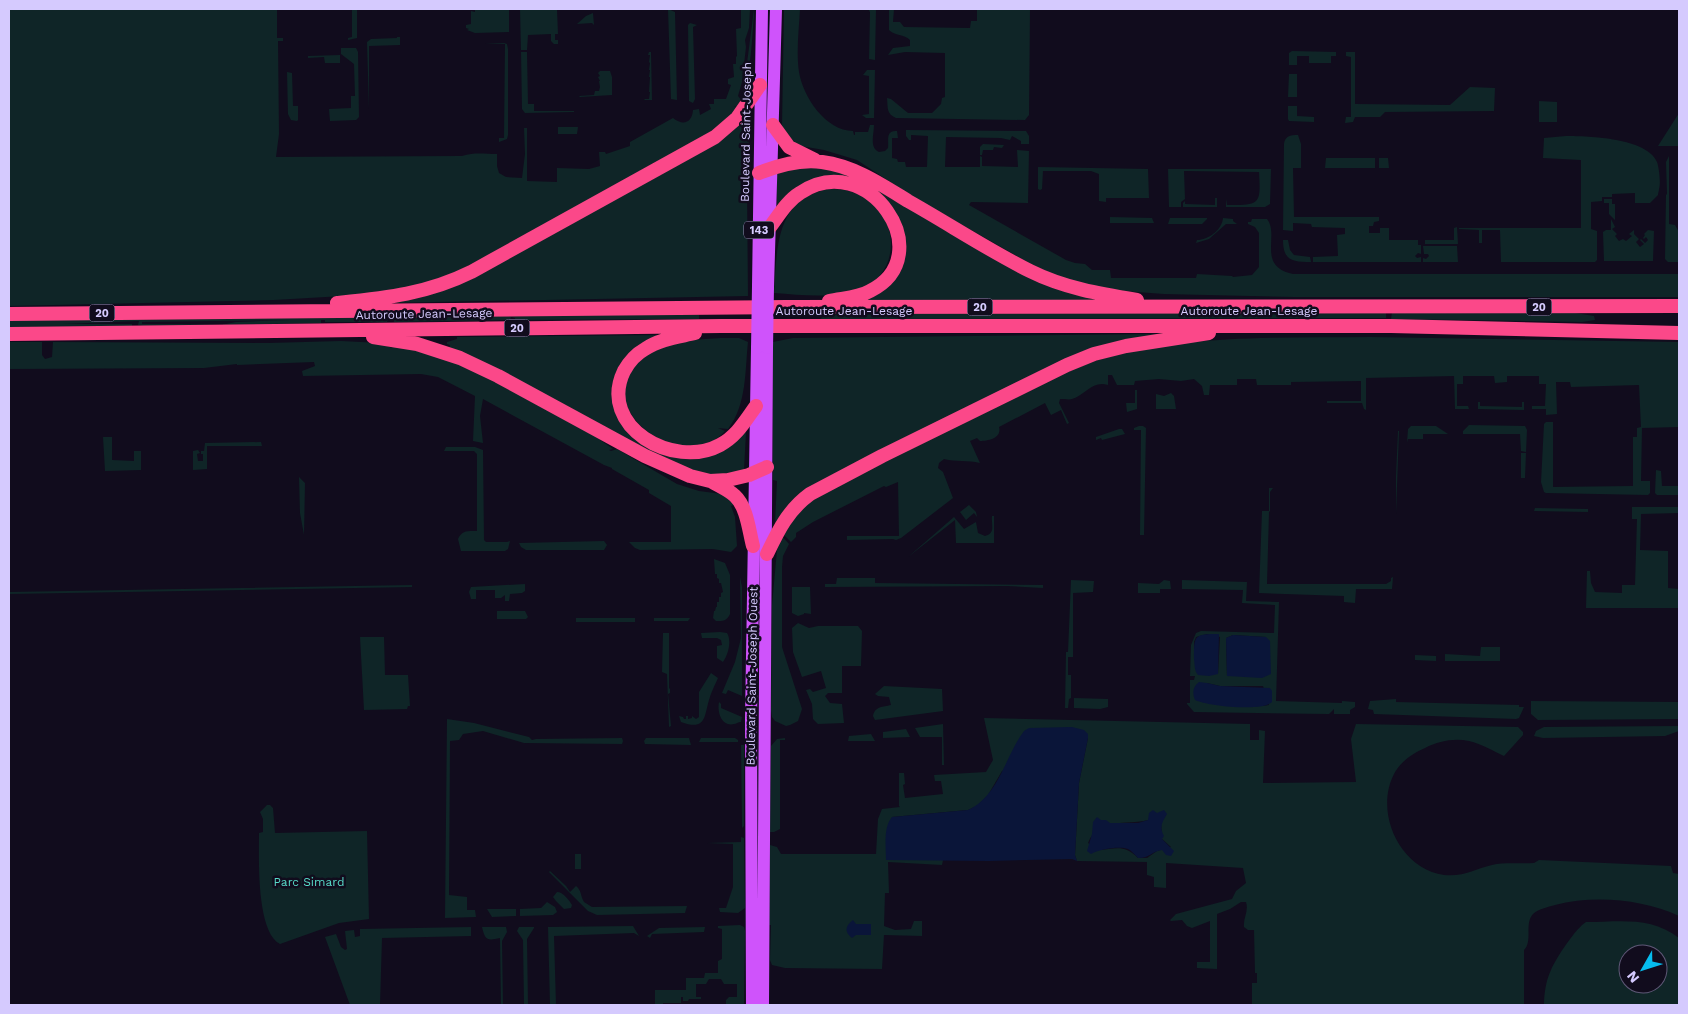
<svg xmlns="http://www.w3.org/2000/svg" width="1688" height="1014" font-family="'Work Sans',sans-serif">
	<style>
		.green { fill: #0f2527; fill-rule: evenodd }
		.water { fill: #0a1539 }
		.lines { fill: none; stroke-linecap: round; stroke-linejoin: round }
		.major { stroke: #cf53fb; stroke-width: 12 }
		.highway { stroke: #fb4889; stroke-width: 14 }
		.major-bridge { stroke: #cf53fb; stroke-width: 12 }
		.labels { text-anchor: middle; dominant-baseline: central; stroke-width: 5; stroke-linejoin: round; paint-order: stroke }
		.shield { fill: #110c1d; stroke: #9a91ba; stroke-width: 1 }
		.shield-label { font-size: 11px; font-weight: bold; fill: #d5cafe }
		.street-label { font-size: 12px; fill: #d5cafe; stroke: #110c1d }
		.park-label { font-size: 12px; fill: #58dbc9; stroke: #110c1d }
	</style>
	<rect width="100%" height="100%" fill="#110c1d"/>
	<path class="green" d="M9 9H277V38H283V41H278L279 134 276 157 462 156C475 152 484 154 497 154V166L499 173 506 177 522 178 525 154 524 128H527V181L557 182V168L589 169 600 166 599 152H605L606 154 630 146V142L673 118C683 126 692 123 693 110L699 109 700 115 711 109 709 104H714V99H726L731 85 728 84V79L734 77 733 64H736V57L737 56 736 29 741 28V9H750L749 28 745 40 746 47 742 82 738 96 743 102 737 107 734 106 738 109 713 130 697 140 464 268 452 274 404 290 343 296 274 300 9 306Z
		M352 9H357V38L348 40V38L352 37Z
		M475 9H509V32L475 33 467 30 469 29 466 28V25L471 24V11L475 12Z
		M520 9H557L558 34H555V40H558V44H554L551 41V34L528 35 527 50H521Z
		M668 9 675 12 677 100 671 99Z
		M754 9V14C752 40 751 69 743 94Z
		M784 9H800C799 29 796 52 799 72 803 97 826 131 853 131L854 135H855V132H868L870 125H874C874 135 869 147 879 152L885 151 888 148C889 141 885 130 897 131L898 138H892V158L897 159 898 162H905L906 167H927L928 136 911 135V140H909L906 136V130L1026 131 1029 136V144H1021V141L1012 136 1010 140 1001 138 946 137 945 167H980V156L982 157V166L1018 167 1017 150 1029 151 1028 203 971 202 969 205 1066 260 1075 263 1085 264 1092 270H1110L1111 278H1196L1197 274 1232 276 1233 277 1252 275 1259 267V233L1255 227 1248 224V222H1251L1252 219H1267C1280 235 1256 266 1293 274H1679V297H1295L1164 294 1110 290 1063 279 1031 264 913 197 857 160 824 150 795 145 784 132 782 125Z
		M868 9H876L875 60 869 59 870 12Z
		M889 9H894L893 22H900L904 27 970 28 971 21H977V9H1030L1029 115 1025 120 896 118C886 114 888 107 887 98L891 99 908 113H932L941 104 942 98 945 97V53L905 52 888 55 893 48 910 46V40C904 34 895 36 889 30Z
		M593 13 594 25 592 23 577 24 586 16Z
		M690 23 697 25 693 27 695 99 693 103 689 101 688 25Z
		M397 37H400V45L369 46V109L367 42 371 39 397 38Z
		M485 43H504L507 44 508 49V135L507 139 499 142V138H504L505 44Z
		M341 48H356L358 52 359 117 356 120 330 121 329 109 351 108V96H355L354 64 341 54Z
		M1292 51 1336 52V56H1331V63H1309V56H1297V65H1289V53Z
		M521 52H527L528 104H534V111H574V112L525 113 522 109Z
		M649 52H651L652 100H644L645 99H649L650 92H649L650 77H649L650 70H649L650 63 649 62 650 55H648Z
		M1346 52H1355V104L1450 105 1470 87 1495 88 1494 111 1385 112 1380 117H1355L1353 122 1345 123 1346 117H1351V57L1346 56Z
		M340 55V63H325L324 57 308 58V56Z
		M867 70H875L874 118H866L862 115 869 114V76L863 75Z
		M600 71H610L612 77V95L580 97 579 96 594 95 595 91H599L600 87 599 81H600L598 77 600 76 598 73Z
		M287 72 292 73 293 106H298V120L297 121 291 120 288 114Z
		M1289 74H1297V97H1288Z
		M1539 101 1557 102V122H1539Z
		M1288 106H1297V116L1314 117V122L1289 121 1288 119Z
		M750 110 747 184 748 296 385 303 412 297Z
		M1679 113V146H1658Z
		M558 127H578L577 134H558Z
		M1298 135 1301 144V168H1293L1294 217H1379V221L1374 222 1373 226H1369V233H1380V228H1389V240H1418V245H1421V254L1418 253 1415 256 1417 258 1421 257V262H1313V257L1338 256 1337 235 1345 234V228L1312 227 1311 224 1293 223V231L1283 230 1284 144C1285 136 1290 135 1298 135Z
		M1566 136C1589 136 1647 138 1657 162 1659 167 1661 184 1659 189 1659 191 1658 193 1658 195L1650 203H1635V193L1612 194V197H1602V201L1591 202V229L1597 231V260L1595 262H1501L1500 230H1482V243H1479V230L1459 229V228H1581V160L1543 158 1544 138Z
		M983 144 1004 145 1002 148 994 147 993 150H983L982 155H980V147Z
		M1669 156V224L1675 225 1679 232V262H1668L1665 259 1666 195 1667 194 1666 162Z
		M1326 158H1375V168H1325Z
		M1379 158H1388L1389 168H1379Z
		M797 167H833L1101 300H856L874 294 903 236 847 178 777 208V172Z
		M1038 167 1148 169 1149 198H1106V202L1099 201V174L1091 171H1043L1042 189 1040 190 1038 189Z
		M1168 169H1271L1270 204 1265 207H1226V199L1227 205C1260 205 1261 205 1259 172L1184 171 1185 199 1181 202V207H1169Z
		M830 189C848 188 866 195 878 209 900 234 894 276 861 289 833 299 803 295 774 293 777 249 775 197 830 189Z
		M1215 198H1217V207H1183V203L1185 201V204L1215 205Z
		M1604 199H1612V204H1615V220L1609 214V203H1604Z
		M1110 217 1152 218 1154 223H1110Z
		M1170 218H1207V219L1202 224H1168Z
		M1223 218 1233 219V221L1237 224H1226L1209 239 1196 243 1197 240C1208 240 1222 230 1223 218Z
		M1611 219 1615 227 1612 229 1617 234 1615 236 1619 241 1623 239 1626 241 1632 236 1629 234 1634 230V234L1639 239 1636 242 1640 247 1644 244 1640 240 1641 239 1645 243 1648 240 1646 237 1644 239 1643 238 1645 235 1644 234 1648 230 1654 231 1653 261H1604L1603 232 1606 230H1611Z
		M1457 227 1458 244H1425V240H1454V228Z
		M1283 240H1288L1290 250 1294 255 1310 257 1311 262C1293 262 1283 261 1283 240Z
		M1423 246H1457L1458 262H1423V258L1426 259 1429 256 1428 254H1424Z
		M1014 312H1386V318L821 319 822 314Z
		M1392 312H1570L1594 316 1595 320 1582 322 1391 319Z
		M572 315H699V319L515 320V318L511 317 510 320 394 322V319H388L387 322H325V320H321V323L221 325 236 322 291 320 142 322V324H220L143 326 138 325 139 321 63 324H132V326L9 327V320Z
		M1158 334V336L1140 338 895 446 776 524 775 523 777 481 773 480V342L793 338Z
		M660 335 639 347 615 403 667 454 746 432 744 470 720 477 689 471 449 348 450 345 447 344V342L457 339V337Z
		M1370 337 1679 342V427L1642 428 1641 481H1650V493L1648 495 1546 493 1544 492 1541 482 1544 424 1546 422H1553V487L1633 486V437H1637V428L1641 427 1639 385 1571 387 1570 382H1556L1557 414 1546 415V409H1532V406H1545L1546 384H1539V376H1507V382L1495 383 1494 376H1463V384H1457V406H1468L1469 409H1455L1454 376 1366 378V410L1364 409 1362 403H1327V401H1361V381L1291 382V385H1257L1256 379H1237V385H1210L1209 395H1204L1202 386 1194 379 1181 381 1159 379 1135 381 1134 385H1117L1112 375H1108V385C1093 380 1085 395 1072 399 1070 400 1064 399 1060 399L1059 403 1069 423 1067 424 1061 410 1051 415 1045 403 999 427C1002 438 989 441 980 441L977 438 970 441 980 463C968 460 956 462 944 459L939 463 938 468 943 472 953 498 901 538 896 540 893 539 847 540V536H899L898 482 886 487 884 486 813 522 796 533V537L791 542 784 535 785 527 811 499 1059 375C1071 371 1083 365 1095 361 1181 334 1280 338 1370 337Z
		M721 338H739L748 342C745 369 747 405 728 429L718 428 725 431C686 476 591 413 637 364 643 358 649 351 657 348 677 341 701 339 721 338Z
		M341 341 380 343 392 348 394 345 448 359 478 372 596 437 613 449 609 450 611 451 617 449 677 484 699 491 722 494 736 504 731 506 735 517 737 546 731 552 713 549 640 550 635 548 629 542H671V506L649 493V490L612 469V468L604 465 483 399 480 416 483 443 473 441 475 396 438 377 421 374 303 376 302 371 315 366 314 362 237 365V364L204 368 9 369V342H42V355L45 359 52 357 53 342 268 343Z
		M1135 390H1137V409L1127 412 1126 403H1135Z
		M1171 393 1174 396 1176 409H1156V394L1164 396Z
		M1478 402H1480V406L1522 407V402H1524V410L1478 409Z
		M1469 425 1525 426 1527 430 1526 452 1521 451 1520 434H1463V431Z
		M1139 426H1143L1146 428 1144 535H1140L1141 430H1134V428Z
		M1411 426H1436L1448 434H1423V439H1408L1407 443 1408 429Z
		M1119 429H1122L1125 434 1102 440 1101 438 1096 440V437Z
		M1398 431H1399L1396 514V476Z
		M103 437H112V460L134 461V451H141V470L105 471Z
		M261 442 262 446H207V469L193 470V451L198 450 200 453 197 454 198 461H203V454H201V451H204L205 443Z
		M446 447H475L483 450 484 540 486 542H507L510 541 508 549 505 551H461L458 539C462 530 468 531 477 531V454L474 451H444Z
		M1521 453H1526L1525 478H1521Z
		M1656 470 1661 471 1662 486H1679V495H1657L1655 493Z
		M299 477 305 483 304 535 300 513Z
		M1269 488H1273L1270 492V511L1269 512 1267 584H1386L1391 581V578L1393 577 1392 589H1356L1355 603 1344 602V596L1259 593 1262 511H1269Z
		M969 505 976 512 977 517 974 513 966 520 960 512Z
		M1632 507H1679V513L1641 514 1640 550 1668 551V588L1679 589V608H1586L1587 571H1590L1591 583 1595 592 1622 593V585H1635L1637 519H1632Z
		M1535 508 1588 509V512L1534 511Z
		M992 516H994V543H956L955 520 908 557 954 517 964 529 976 522 978 533 985 536C996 533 991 525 992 516Z
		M781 535 789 544 783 556 782 567V647L802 709 798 721 790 725 786 726 775 721 772 717 771 710 772 605 777 550Z
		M604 541 607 545 604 550H526L521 547 519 543Z
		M714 559 725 563 730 575V614C727 621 723 621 716 621L713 618 714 611H715L716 607H717V602H719V597H721V593L723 592 721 583H719V579L717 578V574H715Z
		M740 577 742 587V696L728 690 726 694 722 693 735 662 741 638Z
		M837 578H875V583L1043 585V588L1007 586 825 587V584H836Z
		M1071 580 1094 581 1093 592 1073 593V657H1068V675H1071V698L1069 699 1068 708H1065L1066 652H1068Z
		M1164 580 1170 581 1171 589H1160V593H1138V583L1159 584Z
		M1182 580 1247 582 1246 601 1279 602 1276 701 1342 703V701L1355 702V707L1350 710V714H1334V709L1329 714 1194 712 1187 704V703H1190V680H1194L1195 676H1190L1191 645 1196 633 1201 631 1274 633 1275 605 1242 603 1243 590 1182 589ZM1207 634 1220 637 1218 674 1194 657V642L1196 637ZM1233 635 1266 637 1227 676 1226 638ZM1207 683 1220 686H1263L1269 705 1263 706H1228Z
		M525 584V591L522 593 510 594 509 601H505V595L501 598H495V590H476V599H471L469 592 471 587Z
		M412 585V587L9 594V592Z
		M792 587H810L811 614 804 613V614L798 616 792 613Z
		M497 611H525L528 617 526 619H497Z
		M576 618H635V622H576Z
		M654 618H690L688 621H654Z
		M798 623 809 628 818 626H858L862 631 861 666H842V693H828L825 696 830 703 842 704 844 723 818 724 813 719 812 704 806 690 810 689 813 692 826 688 821 671 802 677 793 652 792 628Z
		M720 632 727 633C732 641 728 655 723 662L717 658V646L722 645 721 640 717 638H702L701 633Z
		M663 633H669V688L670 689V693L668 694 671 726 669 727 667 674 662 672Z
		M360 637H384L385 675H408L410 706H408L407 709 364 710Z
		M1481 647H1500V661H1445V654L1480 656Z
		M1415 655 1436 656V661L1415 660Z
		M711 673 718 678C715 685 711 692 709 700 704 717 706 731 681 722L679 716 683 717 684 719H686V716H688V719L692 718V716L696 719 699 717V692Z
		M884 686 942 689 943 711 875 720 873 716C875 706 883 707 891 705L889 697 878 696 875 694Z
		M1074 698 1108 699V707L1100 709 1074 708Z
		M1396 699V702L1519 705V707H1524L1519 718 1516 719 1374 714 1373 710 1368 709 1370 701Z
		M1531 701 1679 702V719L1538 720 1531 714Z
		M719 702 721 704V708L742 717 741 722C738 722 736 724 734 724 721 727 717 712 719 702Z
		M984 718 1250 724V740H1259V730L1265 731 1263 783 1356 782 1351 739 1356 724 1518 727 1523 732V735L1504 756C1493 751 1482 744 1469 741 1454 738 1439 741 1425 748 1413 753 1400 762 1394 774 1374 813 1400 869 1444 875 1464 877 1475 869 1492 865 1504 862 1520 864 1534 863L1539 860 1671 866 1673 873 1679 874V916C1642 899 1594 895 1555 905 1548 907 1538 909 1533 914 1524 924 1533 941 1524 950V1005H1252V983H1257V973H1255L1254 930H1248L1244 927C1243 918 1249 911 1246 902H1241L1230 909 1217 914V969L1197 968V962H1210V921L1192 928 1187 926 1182 920 1171 921 1170 920 1176 914 1232 899 1236 891 1246 883 1243 868 1166 863V888L1154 887V877L1147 875V862L1077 861 1075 855 1079 783 1088 738 1002 771 988 795 977 806 968 810 892 817 886 860H943L942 865 888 862 889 893H885L884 926 895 930 911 929 914 921H922V936L884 935 882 969 785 968 772 965 770 960 771 925H769L770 845 777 847 781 854H876L878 819 882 809 900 807 899 806V773H904L905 784 903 785 905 798 943 794 941 781H935L934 775 986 772 993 760ZM1148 820 1161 823 1162 839 1171 847 1157 851 1147 858H1138C1124 844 1116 849 1098 850L1088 843C1099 816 1126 826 1148 820Z
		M447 719 474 723 529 737 532 740 536 739 622 738 623 741 622 744 524 743 483 731 463 734 459 740 450 741 449 895 467 897V910H475L476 917 445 918Z
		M943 724 944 765H942V737H920L915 728Z
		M1679 726V731L1665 736 1543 738 1534 736 1536 731 1544 727Z
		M906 729 910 737 883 738V732Z
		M871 734 875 741H848L849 736Z
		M646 738H689L691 745 645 744 644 741Z
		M701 738H735L738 740V742H699Z
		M785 738V740H780V829L774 832H770L771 746 777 739Z
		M741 745H744V826L742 828Z
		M267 805H270L273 808 275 833 367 831 369 919 339 923 280 944C256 932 259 857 259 833L263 832V819L260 812Z
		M741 837 744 838 745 908 738 913 720 912 719 908H726L733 887V844L707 843 741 842Z
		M575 854H581V869H575Z
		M550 871 566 886 570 892 576 886C582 891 580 895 584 902L592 907 687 906 685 913 597 915 588 911 549 872Z
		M557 892C563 892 569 900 572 905L571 908 564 909 556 901 553 897Z
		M547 902 555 907 557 912 553 915 520 916V909L541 908Z
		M487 909H516V916L492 917Z
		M1586 922C1620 922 1651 916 1679 938V1005H1544C1544 994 1546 980 1551 970 1556 958 1576 928 1586 922ZM1628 954H1658V984H1628Z
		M740 925 744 927 745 931 744 1005H726V1000L729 997H737V984H724L721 979H709L706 984H696V997H701V999H689L688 1001H683V997H681V1003H663V1005H655V990H686V978H704L705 973H718V961L722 959V929L718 928V926Z
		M633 926 639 936 634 933 554 936 556 1005H550L548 927Z
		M471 927V936L382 938 380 1005H350L325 937 336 934 341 947 345 950 347 949 345 931 354 930 355 937 360 936V929Z
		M482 927H506L507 932 502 941 503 1005H501L500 938C487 941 485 940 482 927Z
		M519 927H534V928L527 939 528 1005H524L523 940 517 931Z
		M705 927 704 932 652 934 650 938 647 936 659 928Z"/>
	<path class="water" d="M1219 634 1218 674 1209 676 1198 675C1194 670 1195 666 1194 659 1194 635 1194 634 1219 634Z
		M1233 635 1266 637 1270 641 1271 674 1262 678 1227 676 1226 638Z
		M1199 682 1207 683 1220 686 1270 688 1272 691V702C1262 712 1207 706 1195 700 1192 693 1193 686 1199 682Z
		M1072 727 1084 730 1088 734V738L1079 783 1075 855 1077 861 1072 859 989 861 886 860C886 848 883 827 892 817L968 810C999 796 1005 756 1024 731L1029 728Z
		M1153 810 1157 813 1164 810 1167 814C1162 822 1159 827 1164 836L1162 839 1174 851 1171 856 1166 855 1162 850C1152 851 1150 858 1138 858 1135 855 1132 851 1128 849 1120 846 1099 849 1091 854L1087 851 1092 834 1093 822 1097 817 1101 820H1106L1110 823H1138L1148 820 1149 813Z
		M853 920 856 924H871V935H856L852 938C844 932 845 926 853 920Z"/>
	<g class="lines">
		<path class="major" d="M758 286 762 9
			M768 287 776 9
			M752 1005 751 719 757 348
			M763 1005 767 348"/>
		<path class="highway" d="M773 125 789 147 815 160
			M759 173C779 165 801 159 822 162 854 166 882 185 908 201 949 224 988 250 1030 271 1064 288 1100 294 1137 300
			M770 227C779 215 787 201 800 193 867 147 942 255 870 291 858 298 843 298 829 301
			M337 303C385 298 427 294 471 272L715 137 737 118 760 85
			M9 314 787 307 1679 306
			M695 333C678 337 660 339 645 349 636 354 629 362 624 371 597 427 674 470 720 445 737 436 745 421 756 406
			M9 334 721 326H1391L1679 333
			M373 337 417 344 460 358 498 376 645 456 690 476 710 481 728 480 749 475 767 467
			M711 481C719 486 729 490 735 496 747 507 749 531 753 546
			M767 554C778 531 788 510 810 494L882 456 1067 365 1094 354 1126 346 1209 333"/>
		<path class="major-bridge" d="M757 348 758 286
			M767 348 768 287"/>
	</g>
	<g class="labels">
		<g class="shield">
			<rect x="744" y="221.5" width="30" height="17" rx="4"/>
			<rect x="967.5" y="298.5" width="25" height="17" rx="4"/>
			<rect x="1526.5" y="298.5" width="25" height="17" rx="4"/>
			<rect x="89.5" y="304.5" width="25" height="17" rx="4"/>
			<rect x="504.5" y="319.5" width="25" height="17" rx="4"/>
		</g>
		<g class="shield-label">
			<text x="759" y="230">143</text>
			<text x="980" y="307">20</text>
			<text x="1539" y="307">20</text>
			<text x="102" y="313">20</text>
			<text x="517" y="328">20</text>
		</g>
		<g class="street-label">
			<text transform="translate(746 132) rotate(-89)">Boulevard Saint-Joseph</text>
			<text x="844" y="311">Autoroute Jean-Lesage</text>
			<text x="1249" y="311">Autoroute Jean-Lesage</text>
			<text transform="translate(424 314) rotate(-1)">Autoroute Jean-Lesage</text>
			<text transform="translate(752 676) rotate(-89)">Boulevard Saint-Joseph Ouest</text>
		</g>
		<g class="park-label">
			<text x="309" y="882">Parc Simard</text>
		</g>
	</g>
	<rect width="1688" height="1014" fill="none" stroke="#d5cafe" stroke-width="20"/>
	<g transform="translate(1643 969) rotate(231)"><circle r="24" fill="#110c1d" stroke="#5f5877"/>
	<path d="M0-4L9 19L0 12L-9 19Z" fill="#06bcee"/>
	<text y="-8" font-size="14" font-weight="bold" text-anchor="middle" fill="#d5cafe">N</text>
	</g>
</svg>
